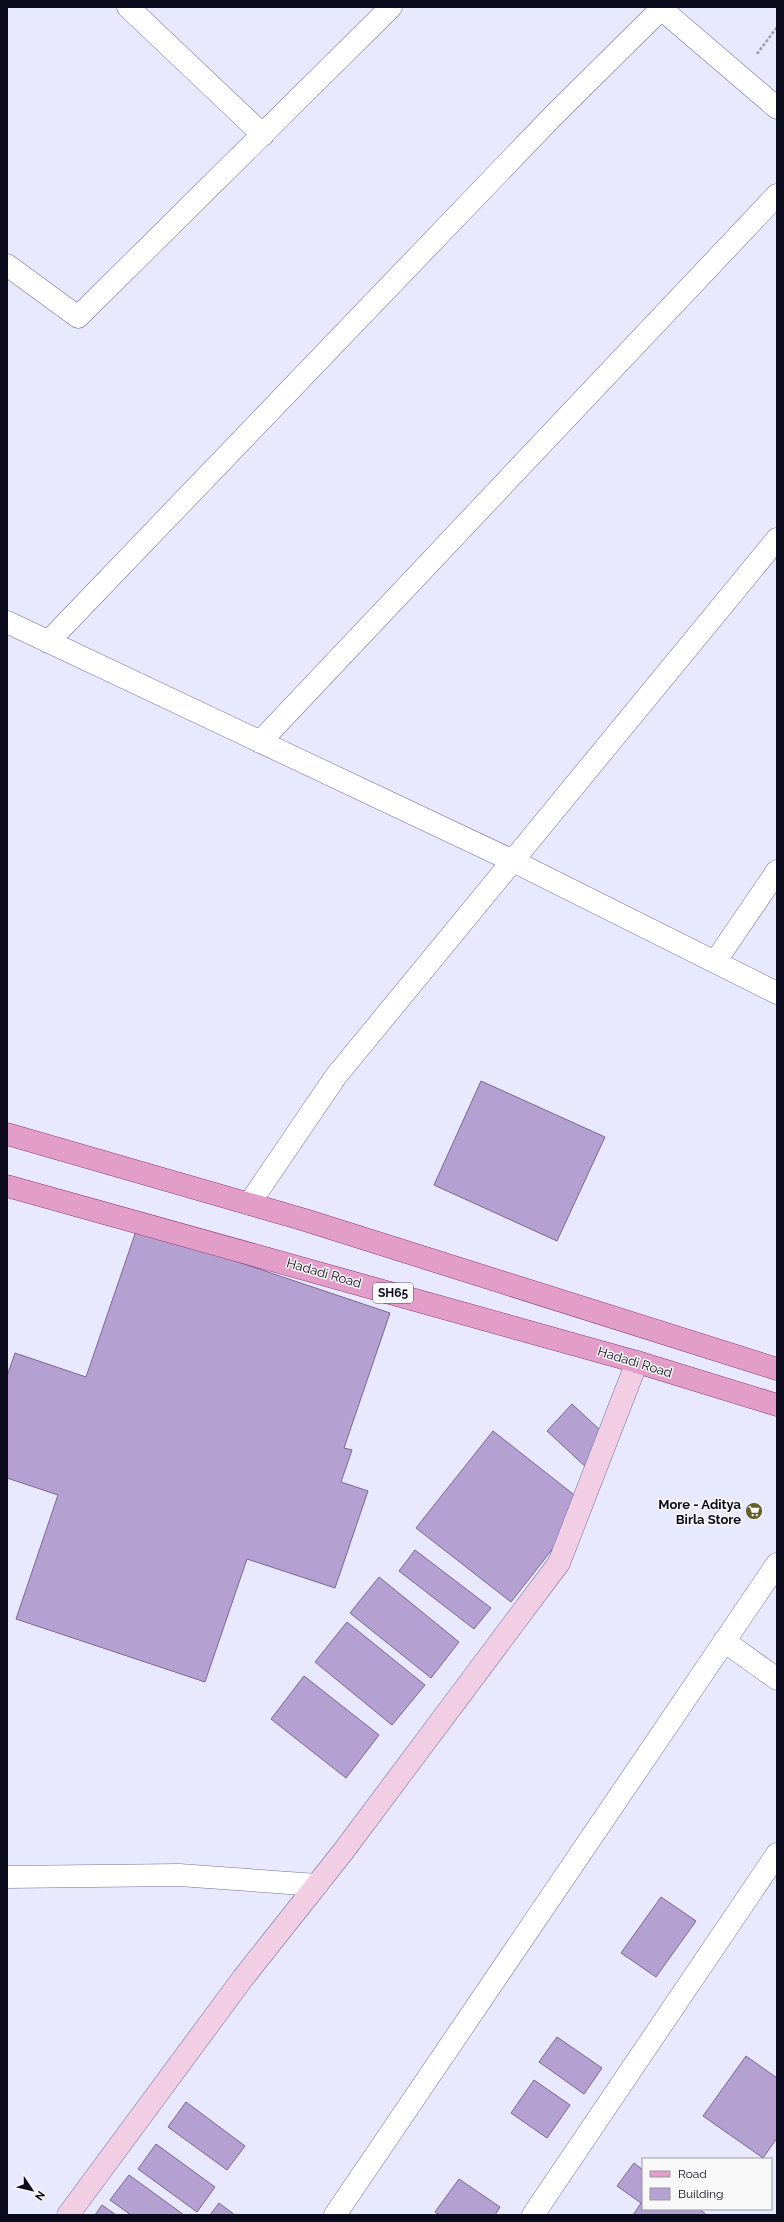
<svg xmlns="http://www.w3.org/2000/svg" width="784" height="2222" font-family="Raleway,sans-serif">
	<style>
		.building { fill: #b5a0d2; stroke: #7a6694 }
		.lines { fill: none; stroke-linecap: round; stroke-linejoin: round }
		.street-casing { stroke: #7170a1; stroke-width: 23 }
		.secondary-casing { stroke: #7170a1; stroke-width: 23 }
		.primary-casing { stroke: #8a3f74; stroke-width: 23 }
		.path { stroke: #9d9db2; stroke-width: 2.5; stroke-dasharray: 3 2; stroke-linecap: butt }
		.street { stroke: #fff; stroke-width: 22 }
		.secondary { stroke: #f1cee4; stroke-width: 22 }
		.primary { stroke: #e29dc8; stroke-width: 22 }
		.labels { text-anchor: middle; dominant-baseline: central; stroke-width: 3; stroke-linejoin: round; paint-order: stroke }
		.shield { fill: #f8f8f8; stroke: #52515e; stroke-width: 1 }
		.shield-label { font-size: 12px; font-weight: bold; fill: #0b0a1c }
		.street-label { font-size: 13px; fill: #0b0a1c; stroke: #f8f8f8 }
		.poi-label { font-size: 13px; font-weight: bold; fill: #0b0a1c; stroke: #f8f8f8; text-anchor: end }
	</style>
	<rect width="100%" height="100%" fill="#e8e9ff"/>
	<path class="building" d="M481 1081 605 1137 557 1241 434 1185Z
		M137 1228 390 1313 344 1448 352 1450 341 1482 368 1491 335 1588 247 1559 205 1682 16 1619 58 1495 7 1478V1376L15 1353 86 1377Z
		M572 1404 614 1443 589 1470 547 1431Z
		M493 1431 587 1505 511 1602 416 1528Z
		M415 1550 491 1608 474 1629 399 1571Z
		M379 1577 459 1642 431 1678 350 1613Z
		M347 1622 425 1685 392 1725 315 1662Z
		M304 1676 379 1735 346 1778 271 1719Z
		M661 1897 696 1921 656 1977 621 1953Z
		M557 2037 602 2068 584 2094 539 2062Z
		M746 2056 777 2078V2138L763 2158 703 2116Z
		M534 2080 570 2105 547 2138 511 2113Z
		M186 2102 245 2146 227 2170 168 2127Z
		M156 2144 215 2187 197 2212 138 2169Z
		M634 2163 643 2170V2209H699L707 2215H633L641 2203 617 2186Z
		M129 2175 184 2215H131L110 2200Z
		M459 2179 500 2207 495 2215H440L435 2212Z
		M219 2203 235 2215H210Z
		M102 2205 116 2215H95Z"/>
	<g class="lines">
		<g class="street-casing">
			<path id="street" d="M128 7 263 135
				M659 7 777 108
				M7 265 78 317 391 7
				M7 622 513 861 777 993
				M48 642 552 117 661 9
				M260 742 777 195
				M715 962 777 871
				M249 1204 336 1076 777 539
				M724 1641 777 1679
				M7 1877 179 1875 317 1885
				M335 2215 777 1564
				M533 2215 777 1854"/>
		</g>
		<g class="secondary-casing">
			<path id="secondary" d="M68 2215 243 1978 342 1853 559 1563 637 1362"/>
		</g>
		<g class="primary-casing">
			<path id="primary" d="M7 1134 305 1220 777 1369
				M7 1186 637 1362 777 1405"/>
		</g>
		<path class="path" d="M757 54 777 27"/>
		<use href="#street" class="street"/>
		<use href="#secondary" class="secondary"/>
		<use href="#primary" class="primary"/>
	</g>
	<defs>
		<g id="supermarket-disc" transform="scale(0.9)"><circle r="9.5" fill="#635f2b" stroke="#f8f8f8"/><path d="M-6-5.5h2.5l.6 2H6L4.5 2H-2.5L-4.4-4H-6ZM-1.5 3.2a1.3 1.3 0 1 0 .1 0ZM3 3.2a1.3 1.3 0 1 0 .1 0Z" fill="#fff"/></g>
	</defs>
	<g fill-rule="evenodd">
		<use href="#supermarket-disc" x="754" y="1511"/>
	</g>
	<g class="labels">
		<rect class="shield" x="373" y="1283" width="40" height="20" rx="3"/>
		<g class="shield-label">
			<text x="393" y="1293">SH65</text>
		</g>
		<g class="street-label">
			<text transform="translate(324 1273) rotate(16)">Hadadi Road</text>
			<text transform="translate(635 1362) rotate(17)">Hadadi Road</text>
		</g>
		<g class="poi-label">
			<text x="741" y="1504">More - Aditya<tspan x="741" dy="15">Birla Store</tspan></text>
		</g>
	</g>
	<rect width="784" height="2222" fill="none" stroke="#0b0a1c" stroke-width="16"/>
	<rect x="642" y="2158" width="130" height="52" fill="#f8f8f8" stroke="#9999a0"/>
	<rect x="650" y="2171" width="20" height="6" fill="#e29dc8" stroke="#9999a0"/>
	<text x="678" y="2178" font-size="12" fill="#0b0a1c">Road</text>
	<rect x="650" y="2188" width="20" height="12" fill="#b5a0d2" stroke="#9999a0"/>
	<text x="678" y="2198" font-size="12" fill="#0b0a1c">Building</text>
	<g transform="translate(32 2190) rotate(125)" stroke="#f8f8f8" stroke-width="3" paint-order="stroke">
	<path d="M0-3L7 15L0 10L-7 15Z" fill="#0b0a1c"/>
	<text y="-6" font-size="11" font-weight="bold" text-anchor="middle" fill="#0b0a1c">N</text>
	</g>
</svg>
